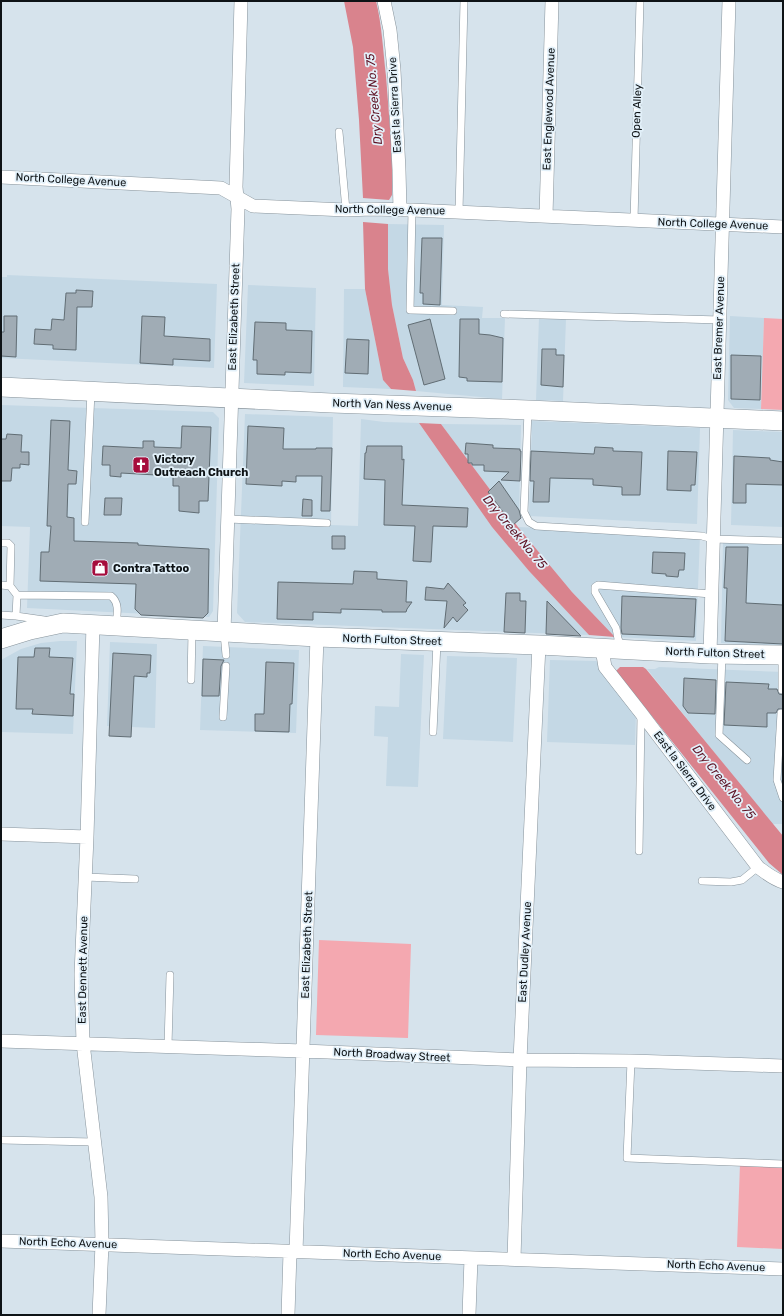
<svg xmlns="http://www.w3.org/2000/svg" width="784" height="1316" font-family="Rubik,sans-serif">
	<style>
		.built { fill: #c4d8e5 }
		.green { fill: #f4a8b0 }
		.water { fill: #d9838d }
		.building { fill: #a0acb5; stroke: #616d74 }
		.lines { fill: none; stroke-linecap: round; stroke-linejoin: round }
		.service-casing { stroke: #87939b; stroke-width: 8 }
		.minor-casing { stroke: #87939b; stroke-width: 14 }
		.secondary-casing { stroke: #87939b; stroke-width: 20 }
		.service { stroke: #fff; stroke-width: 7 }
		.minor { stroke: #fff; stroke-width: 13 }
		.secondary { stroke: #fff; stroke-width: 19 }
		.labels { text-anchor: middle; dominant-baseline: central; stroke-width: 3.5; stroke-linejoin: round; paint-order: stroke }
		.street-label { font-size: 11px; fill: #0e1316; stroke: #e3f1fa }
		.poi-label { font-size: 11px; font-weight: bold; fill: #0e1316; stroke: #e3f1fa; text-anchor: start }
		.water-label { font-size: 12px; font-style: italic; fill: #5d1123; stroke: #e3f1fa }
	</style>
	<rect width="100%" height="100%" fill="#d6e3ec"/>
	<path class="built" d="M388 224 444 225 442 305 483 307 482 318H505L502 399 416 391 413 380 403 358 392 305 388 269Z
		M7 275 217 284 214 368 1 358V277H7Z
		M248 285 316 288 314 386 244 383Z
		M344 289H365L383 380 391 389 343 387Z
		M730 316 764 318 761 409 734 408 728 400Z
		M539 318 566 319 563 401 536 400Z
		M1 405 213 412 219 418 213 611 209 617 27 608 30 527 1 526Z
		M245 414 333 417 331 525 358 526 361 419 384 422 419 423 492 527 529 571 589 635 245 622 237 613Z
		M532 421 700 428 697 524 529 516Z
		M441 424 521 425 519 516 509 515Z
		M733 430 783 432V527L731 525Z
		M518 527 700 535 696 641 615 637 572 592Z
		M723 542 783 544V646L721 643Z
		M60 641H77L73 734 1 732V660L21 649 41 643Z
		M110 642 157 644 155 728 107 726Z
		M203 646 299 650 296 733 200 730Z
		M401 654 424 655 418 787 386 786 388 737 374 736 375 706 399 707Z
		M447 656 517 658 513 742 443 739Z
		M550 660 597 661 636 710 635 745 547 742Z
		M659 667 783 672V824H772L647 669H655Z"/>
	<path class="green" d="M764 318 783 319V410L761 409Z
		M319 940 411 944 408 1038 316 1035Z
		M740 1164 783 1165V1249L737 1247Z"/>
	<path class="water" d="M344 1H376C382 25 383 51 386 76 389 116 393 155 392 195L389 200 363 198 359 120 353 47Z
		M363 222 388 224V269L392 305 403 358 413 380 416 391 391 389 383 380 365 289Z
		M419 423 441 424 518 527 572 592 615 637 589 635 529 571 492 527Z
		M620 667H643L646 669 783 836V875L769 863 616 671Z"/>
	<path class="building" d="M422 238H442L440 305 423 304V293H420Z
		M76 290 93 291 92 307H77L76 350 53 349V345L34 344 35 329 51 330 52 319 64 320 66 293H76Z
		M4 316H17L16 357 1 356V332H4Z
		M142 316 165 317 164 336 210 339V361L173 359V365L140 363Z
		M430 319 445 379 424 385 408 325Z
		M460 319H479V334L490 335 503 338 502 382 467 381V378L459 377Z
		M255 322 286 323V330L312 331 311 373 285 372V375L257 374V360H253Z
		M347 339 369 340 368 374 345 373Z
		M542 349H556V355H564L563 387 541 385Z
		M731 355 761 356 760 400 731 399Z
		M51 420 70 421 68 470 77 471 76 484H68L67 517 74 518V541L138 543V545L209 549 208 613 203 618 141 615 135 609 136 584 40 581 41 552H49L51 526H47Z
		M182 426 211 427 208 501H199V513L179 511V486H173V476L121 473V477L110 476V465H102L103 446 143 448V441H154V447L181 448Z
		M248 426 284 428 283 449H316V448H332L330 511H321L322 476H296V482L282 481V486L246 484Z
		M7 434 22 435 21 452H29V465L20 464V468H12L11 481H1V439H6Z
		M466 443 493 445V448L520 449V451H521L520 481 501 480 509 472 484 471V465H472V463H468V454H465Z
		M367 446H402V460L404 459 402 505 468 508 467 527 433 526 431 562 413 561 415 526 384 525 385 480 364 479 365 453H366Z
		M595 447 613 448V451L642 452 640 495H622V487L593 485V479L550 478 549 502H533L534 481H530L531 451 594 454Z
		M668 451 697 452 695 485H691V491L667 490Z
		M734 456 770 458V460L783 462V485L746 484V503H733Z
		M499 481 519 510 521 518 513 525 488 492Z
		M105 498H122L121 515H104Z
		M303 499 312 500V516H302Z
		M332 536H345V549H332Z
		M726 547H748L746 603 783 605V644L725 641 727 588H724Z
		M653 552 685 553 684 570H679L678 577 666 576V574L652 573Z
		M354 571 377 572V579L407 581 406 602H412L407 609 406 612H382V610L341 609V613L313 612V620L277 619 278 582 353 584Z
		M448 583 466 603 463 605 468 610 457 622 453 617 444 628 447 601 425 600 426 587 444 589Z
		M506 593H520V601H526L525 633 504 632Z
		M622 596 696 599 694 637 622 634 621 628Z
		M547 601 581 636 546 634Z
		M35 648H50L49 657 73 658 70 694H74L73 716 32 714 33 709H16L18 657H34Z
		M113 653 151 655 150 673H147V677L134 676 131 737 109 736Z
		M203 659 224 660 221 666 219 696H202Z
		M266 662 294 663 292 704H290L289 732 255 731V714H264Z
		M684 678 716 680 715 714 688 713 683 706Z
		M726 682 769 684 768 689H777L779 694 783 695V709H778L776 713H767V727L724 725Z"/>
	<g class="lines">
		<g class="service-casing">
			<path id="service" d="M339 132 346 210
				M412 210 410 310 453 311
				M459 212 464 1
				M634 220 640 1
				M504 314 720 320
				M528 411 524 512 529 522 536 526 702 536 713 539 783 541
				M228 519 327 523
				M85 522 91 392
				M1 543H8L11 546 10 586
				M1 585 10 586 17 595 16 616
				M17 595 111 596C120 603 117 615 116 625
				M1 615 16 616 44 620
				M224 633 226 655
				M623 648 618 639 616 628 595 592V587L598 585 711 594
				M722 655 719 735 747 760
				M191 680 192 632
				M782 690V655
				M781 713 777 780 783 798
				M223 717 226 666
				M433 732 437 642
				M639 851 641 715
				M85 877 135 879
				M702 881 731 882 742 880 758 867
				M168 1046 170 975
				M631 1061 627 1158 783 1164
				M1 1140 94 1142"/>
		</g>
		<g class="minor-casing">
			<path id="minor" d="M384 1 390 30 394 70 399 170 400 210
				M1 177 221 188 253 206 346 210 371 209 412 210 783 227
				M546 216 552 1
				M93 624 87 837 81 974 83 1043 101 1197 102 1244 99 1315
				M224 632 238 209 236 187 241 1
				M602 649 605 667 641 713 758 867C766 873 773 879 783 882
				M710 654 729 1
				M1 834 87 837
				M1 1041 303 1051 520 1060 631 1061 783 1066
				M1 1241 783 1269
				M296 1252 317 637
				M514 1259 520 1060 539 645
				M288 1315 290 1252
				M469 1315 471 1258"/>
		</g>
		<g class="secondary-casing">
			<path id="secondary" d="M1 387 331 403 528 410 783 421
				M1 639 30 630 63 623 317 637 539 645 710 654 783 655"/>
		</g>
		<use href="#service" class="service"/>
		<use href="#minor" class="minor"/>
		<use href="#secondary" class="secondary"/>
	</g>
	<defs>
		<g id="church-square" transform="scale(0.9)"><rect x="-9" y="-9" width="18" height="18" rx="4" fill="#a60d3c" stroke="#e3f1fa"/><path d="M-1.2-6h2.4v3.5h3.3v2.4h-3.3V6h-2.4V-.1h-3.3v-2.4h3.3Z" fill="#fff"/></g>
		<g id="shop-square" transform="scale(0.9)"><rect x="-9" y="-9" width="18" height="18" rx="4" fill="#a60d3c" stroke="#e3f1fa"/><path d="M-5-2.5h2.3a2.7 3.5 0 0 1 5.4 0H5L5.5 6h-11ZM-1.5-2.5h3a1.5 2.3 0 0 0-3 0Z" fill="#fff"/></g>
	</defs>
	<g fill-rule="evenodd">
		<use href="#church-square" x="141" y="465"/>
		<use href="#shop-square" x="100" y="568"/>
	</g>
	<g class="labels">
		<g class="street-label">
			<text transform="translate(395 105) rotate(-93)">East la Sierra Drive</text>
			<text transform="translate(549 109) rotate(-88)">East Englewood Avenue</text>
			<text transform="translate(637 111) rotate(-88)">Open Alley</text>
			<text transform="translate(71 180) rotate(3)">North College Avenue</text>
			<text transform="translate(390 210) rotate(1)">North College Avenue</text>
			<text transform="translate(713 224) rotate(2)">North College Avenue</text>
			<text transform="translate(234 317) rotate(-88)">East Elizabeth Street</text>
			<text transform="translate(719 328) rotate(-88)">East Bremer Avenue</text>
			<text transform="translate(392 405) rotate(2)">North Van Ness Avenue</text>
			<text transform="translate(392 640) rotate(2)">North Fulton Street</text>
			<text transform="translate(715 653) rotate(2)">North Fulton Street</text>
			<text transform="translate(685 771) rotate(53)">East la Sierra Drive</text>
			<text transform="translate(307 945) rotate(-88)">East Elizabeth Street</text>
			<text transform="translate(525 952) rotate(-87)">East Dudley Avenue</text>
			<text transform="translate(83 970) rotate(-89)">East Dennett Avenue</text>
			<text transform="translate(392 1055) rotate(3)">North Broadway Street</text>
			<text transform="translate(68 1243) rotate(2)">North Echo Avenue</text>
			<text transform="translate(392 1255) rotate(2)">North Echo Avenue</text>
			<text transform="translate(716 1266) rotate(2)">North Echo Avenue</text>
		</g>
		<g class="poi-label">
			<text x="154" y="459">Victory<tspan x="154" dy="13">Outreach Church</tspan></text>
			<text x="113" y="568">Contra Tattoo</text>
		</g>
		<g class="water-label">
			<text transform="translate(374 99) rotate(-95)">Dry Creek No. 75</text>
			<text transform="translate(515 532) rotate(50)">Dry Creek No. 75</text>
			<text transform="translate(724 782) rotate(51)">Dry Creek No. 75</text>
		</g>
	</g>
	<rect width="784" height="1316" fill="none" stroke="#0e1316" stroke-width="4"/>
</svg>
